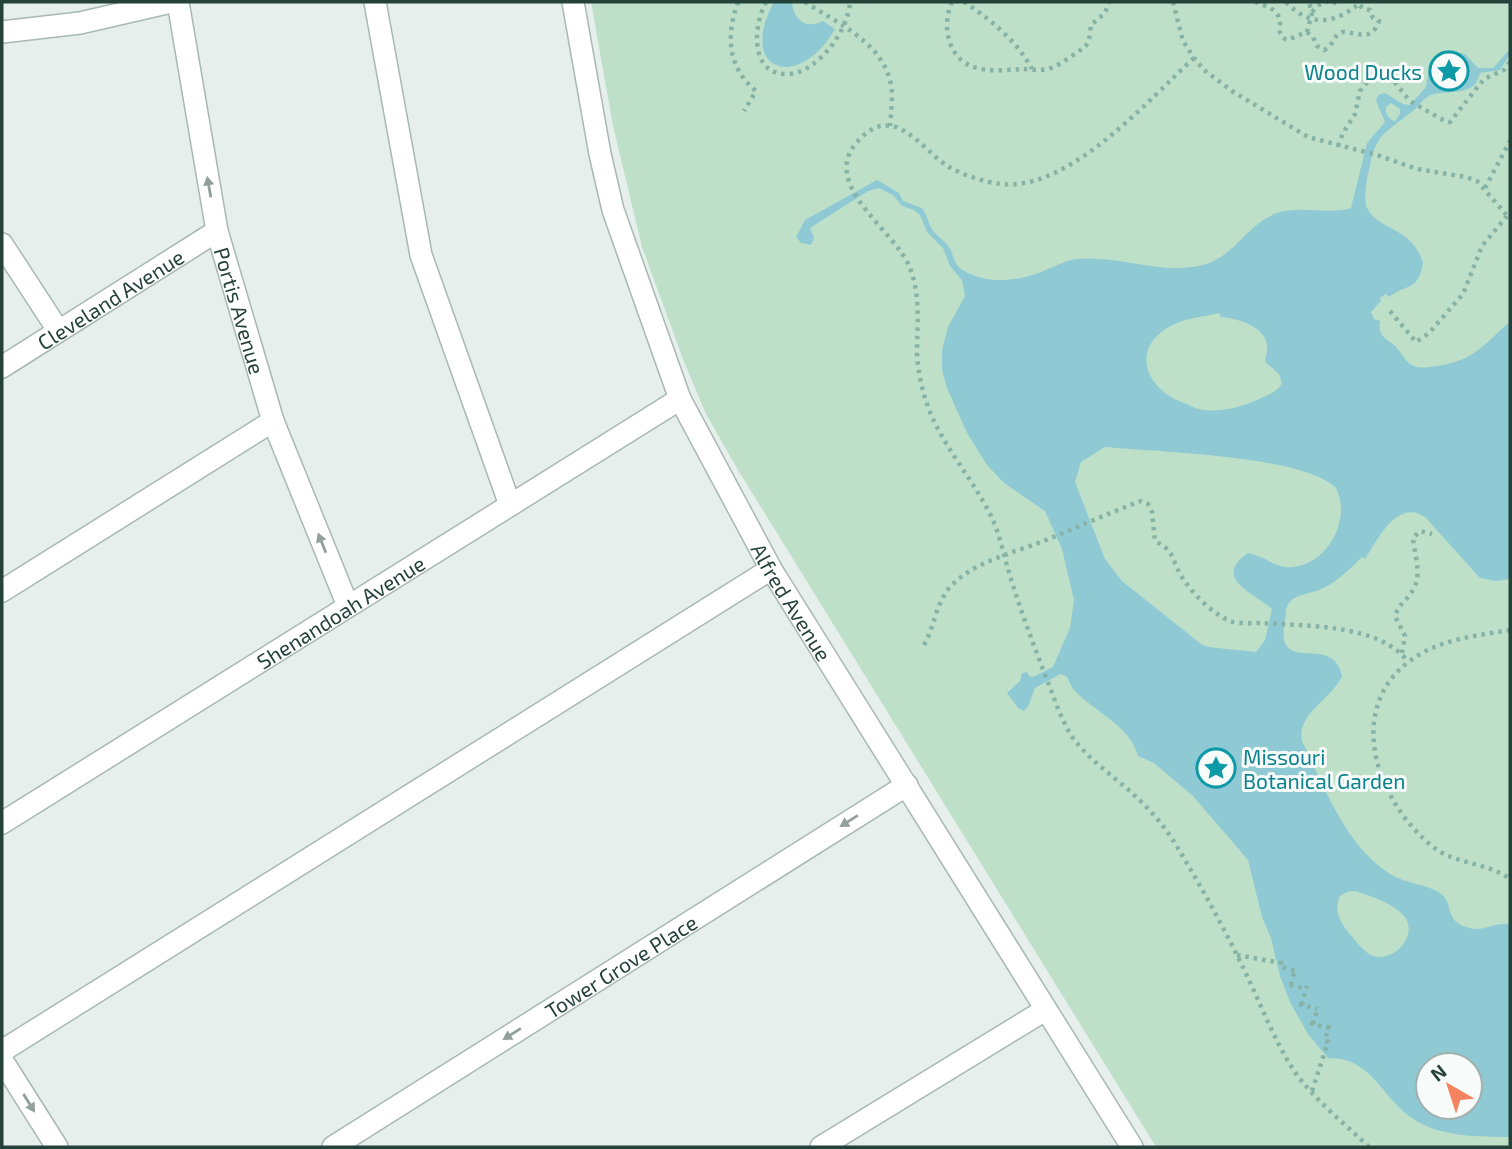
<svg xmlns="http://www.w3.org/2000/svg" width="1512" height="1149" font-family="'Exo 2',sans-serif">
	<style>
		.green { fill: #bfe0c8; fill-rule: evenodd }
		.water { fill: #8ec9d4; fill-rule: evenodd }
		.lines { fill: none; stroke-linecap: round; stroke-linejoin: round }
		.minor-casing { stroke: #a8b8b2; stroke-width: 24 }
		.path { stroke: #86b3a5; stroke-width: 4.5; stroke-dasharray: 3.5 5; stroke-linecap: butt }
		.minor { stroke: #fff; stroke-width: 21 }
		.oneway { fill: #92a09c }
		.labels { text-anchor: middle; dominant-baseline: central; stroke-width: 6; stroke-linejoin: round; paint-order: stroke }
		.culture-label { font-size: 21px; fill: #0d838f; stroke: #f7fbf9; text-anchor: end }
		.street-label { font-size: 21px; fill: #24423a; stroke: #f7fbf9 }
	</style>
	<rect width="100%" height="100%" fill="#e6efeb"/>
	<path class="green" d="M591 2H1510V1147H1156L738 470 706 414 684 362 642 247 613 126ZM1428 1065H1470V1107H1428Z"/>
	<path class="water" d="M774 2H792C793 19 806 30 823 21L835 29C799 92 736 72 774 2Z
		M1510 49V54L1500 70 1480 73C1475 98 1448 89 1431 95 1423 99 1421 103 1415 109 1405 118 1385 130 1379 140 1374 148 1371 157 1370 166 1367 177 1363 198 1367 208 1378 231 1412 226 1423 263 1418 292 1407 283 1389 297L1386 294 1380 298 1381 301 1371 312 1374 319 1380 321C1378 337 1385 337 1395 346 1402 352 1405 363 1414 366 1420 369 1429 367 1436 366 1475 361 1482 345 1510 322V579L1496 581 1480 578 1426 518C1398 497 1378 539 1365 559L1362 557C1349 570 1336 583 1319 590 1311 593 1301 594 1293 599 1288 603 1286 607 1286 613 1285 621 1281 638 1286 645 1297 663 1335 640 1342 676 1332 699 1296 714 1302 741 1325 788 1345 845 1390 874 1406 884 1427 884 1440 893 1455 904 1443 921 1469 928 1483 932 1495 922 1510 924V1137C1478 1137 1436 1137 1409 1116 1380 1094 1370 1057 1328 1058L1308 1034 1290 1002 1280 976 1271 938 1262 917 1248 860 1193 796 1154 763 1138 756C1131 726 1093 711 1074 690 1070 686 1070 681 1066 676L1060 674 1035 688 1028 707 1024 711 1018 708 1007 693 1020 681 1022 673 1027 672 1029 676 1033 677 1053 667 1070 628 1074 600 1062 549 1045 511 1004 483 987 465 967 433 947 388 942 370V350L948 327 965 296 962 280 950 266 943 248 927 232 920 215 914 210 902 206 893 195 879 188 868 191 810 228 814 238 811 245 801 243 796 237 805 220 877 180 899 193 903 201 922 208C928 216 928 225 934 232 938 237 945 241 949 247 955 257 953 266 966 272 991 285 1023 281 1048 269 1059 265 1066 260 1078 259 1123 255 1165 278 1209 263 1236 253 1250 222 1277 213 1299 205 1332 215 1351 208L1367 143 1385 122 1376 101 1378 95 1385 93 1403 104 1410 105 1426 87 1430 62 1443 55 1453 52 1465 54 1478 68H1493ZM1391 103 1400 109V114L1395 121C1389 120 1385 113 1386 107ZM1219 313 1221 317C1236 318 1266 326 1267 346 1268 352 1265 356 1265 362L1279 374 1282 383C1277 392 1270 394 1261 398 1243 407 1224 412 1204 410 1196 409 1191 406 1184 403 1141 387 1130 343 1177 323 1191 317 1205 317 1219 313ZM1105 447C1156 452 1302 455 1336 488 1353 521 1324 571 1285 567 1272 565 1261 555 1248 553 1211 579 1255 593 1272 609L1265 640 1256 652 1208 647 1201 644 1122 581 1105 559 1075 482 1081 462ZM1355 891C1371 896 1393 903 1404 916 1420 935 1392 965 1371 955 1363 951 1354 939 1348 932 1339 920 1334 910 1340 896L1347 892ZM1428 1065H1470V1107H1428Z"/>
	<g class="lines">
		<g class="minor-casing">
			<g id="minor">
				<path id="s1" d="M178 2 217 231 273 421 348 606"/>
				<path d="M375 2 421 255 510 505"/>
				<path id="s2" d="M573 2 600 154 613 210 680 399 771 569 1132 1147"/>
				<path d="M2 32 80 23 171 2"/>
				<path d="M2 244 58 330"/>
				<path id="s3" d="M2 367 217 231"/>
				<path d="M2 591 273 421"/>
				<path id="s4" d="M2 823 680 399"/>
				<path d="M2 1051 771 569"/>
				<path d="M2 1060 57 1147"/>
				<path id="s5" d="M333 1147 907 785"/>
				<path d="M821 1147 1045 1010"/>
			</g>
		</g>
		<path class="path" d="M738 2C726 35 727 67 756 91L744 111
			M766 2C753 26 749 77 790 74 819 71 849 29 850 2
			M805 2C840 25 889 45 892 93 892 104 891 115 890 126
			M952 2C941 26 948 61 977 68 991 72 1007 70 1021 69 1029 69 1039 71 1048 69 1061 65 1074 54 1085 47L1089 41 1091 25 1105 13 1109 2
			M964 2C990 19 1017 41 1032 69
			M1173 2 1183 41 1194 58 1204 70 1232 91 1308 137 1377 155 1417 169 1466 177 1477 181 1510 219
			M1255 2C1263 5 1272 7 1277 14 1285 24 1273 33 1287 40L1307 32 1312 13 1309 2
			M1286 2C1310 28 1336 24 1361 2
			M1333 2 1338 4
			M1312 12 1319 5 1327 2
			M1307 32 1313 37 1317 46 1324 50C1334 46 1332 36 1342 32 1358 32 1371 43 1379 21L1373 18 1370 10 1364 9 1355 2
			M1194 58C1147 101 1070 191 1001 184 984 182 963 175 949 167 920 149 894 100 857 142 819 185 895 230 910 268 921 297 917 324 917 354 918 372 922 390 928 407 943 447 973 479 991 516 999 532 1003 552 1008 569 1019 607 1033 643 1047 680 1055 700 1061 720 1073 738 1087 757 1106 771 1124 786 1144 803 1163 823 1176 845 1202 888 1226 931 1247 976 1263 1009 1276 1045 1297 1075 1317 1102 1345 1124 1369 1147
			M1338 146 1343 133 1355 114 1360 91 1369 80 1375 78 1387 77 1392 79 1410 101 1441 119 1450 122 1484 79 1504 70 1510 62
			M1485 188 1510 141
			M1390 311 1416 342 1429 333 1463 294 1482 246 1507 216
			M1510 630C1481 635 1449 638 1422 653 1342 698 1372 797 1432 846 1455 865 1487 862 1510 879
			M924 645C935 626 935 605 950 587 974 561 1014 553 1046 540 1078 527 1109 513 1141 501L1148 504 1152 512 1155 541C1174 551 1171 557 1180 574 1190 591 1211 613 1230 621 1239 624 1253 623 1262 623 1305 626 1381 624 1408 662
			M1402 653 1405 636 1395 616C1399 603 1409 599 1414 588 1422 573 1414 553 1413 538L1420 531 1432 534
			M1237 955 1281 963 1280 966 1295 971
			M1290 985 1306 989
			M1291 985 1295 969
			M1299 1004 1317 1009
			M1302 1005 1307 986
			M1310 1023 1329 1028
			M1313 1024 1318 1007
			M1312 1091 1328 1042 1325 1041 1329 1025"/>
		<use href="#minor" class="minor"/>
	</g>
	<defs><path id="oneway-solid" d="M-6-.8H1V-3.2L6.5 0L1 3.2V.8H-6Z" transform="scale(1.75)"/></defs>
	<g class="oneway">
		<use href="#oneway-solid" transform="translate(209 187) rotate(-100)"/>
		<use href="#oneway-solid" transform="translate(322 543) rotate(-112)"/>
		<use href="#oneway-solid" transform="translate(849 821) rotate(148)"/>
		<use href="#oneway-solid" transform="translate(512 1034) rotate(148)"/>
		<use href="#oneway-solid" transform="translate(29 1103) rotate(58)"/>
	</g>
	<defs>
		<g id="sight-ring" transform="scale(2.0125)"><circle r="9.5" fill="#f7fbf9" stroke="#0f9aa8" stroke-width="1.5"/><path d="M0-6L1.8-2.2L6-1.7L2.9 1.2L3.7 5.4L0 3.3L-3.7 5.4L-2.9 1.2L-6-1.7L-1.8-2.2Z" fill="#0f9aa8"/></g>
	</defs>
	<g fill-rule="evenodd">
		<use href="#sight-ring" x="1449" y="71"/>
		<use href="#sight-ring" x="1216" y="768"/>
	</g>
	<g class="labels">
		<g class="culture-label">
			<text x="1422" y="71">Wood Ducks</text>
			<text x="1243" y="756" text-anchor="start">Missouri<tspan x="1243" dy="24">Botanical Garden</tspan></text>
		</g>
		<g class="street-label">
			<text stroke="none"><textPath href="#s3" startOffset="128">Cleveland Avenue</textPath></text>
			<text stroke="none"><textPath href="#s1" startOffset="315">Portis Avenue</textPath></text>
			<text stroke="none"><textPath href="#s2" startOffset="644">Alfred Avenue</textPath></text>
			<text stroke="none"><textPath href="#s4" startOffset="399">Shenandoah Avenue</textPath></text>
			<text stroke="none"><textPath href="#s5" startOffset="340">Tower Grove Place</textPath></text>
		</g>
	</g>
	<rect width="1512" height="1149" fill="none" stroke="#24423a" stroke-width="7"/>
	<g transform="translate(1449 1086) rotate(321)"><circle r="33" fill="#f7fbf9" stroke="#a3b1ad" stroke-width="2"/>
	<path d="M0-5L12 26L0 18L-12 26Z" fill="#f4845f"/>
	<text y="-10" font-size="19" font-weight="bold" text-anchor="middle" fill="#24423a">N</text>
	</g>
</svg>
